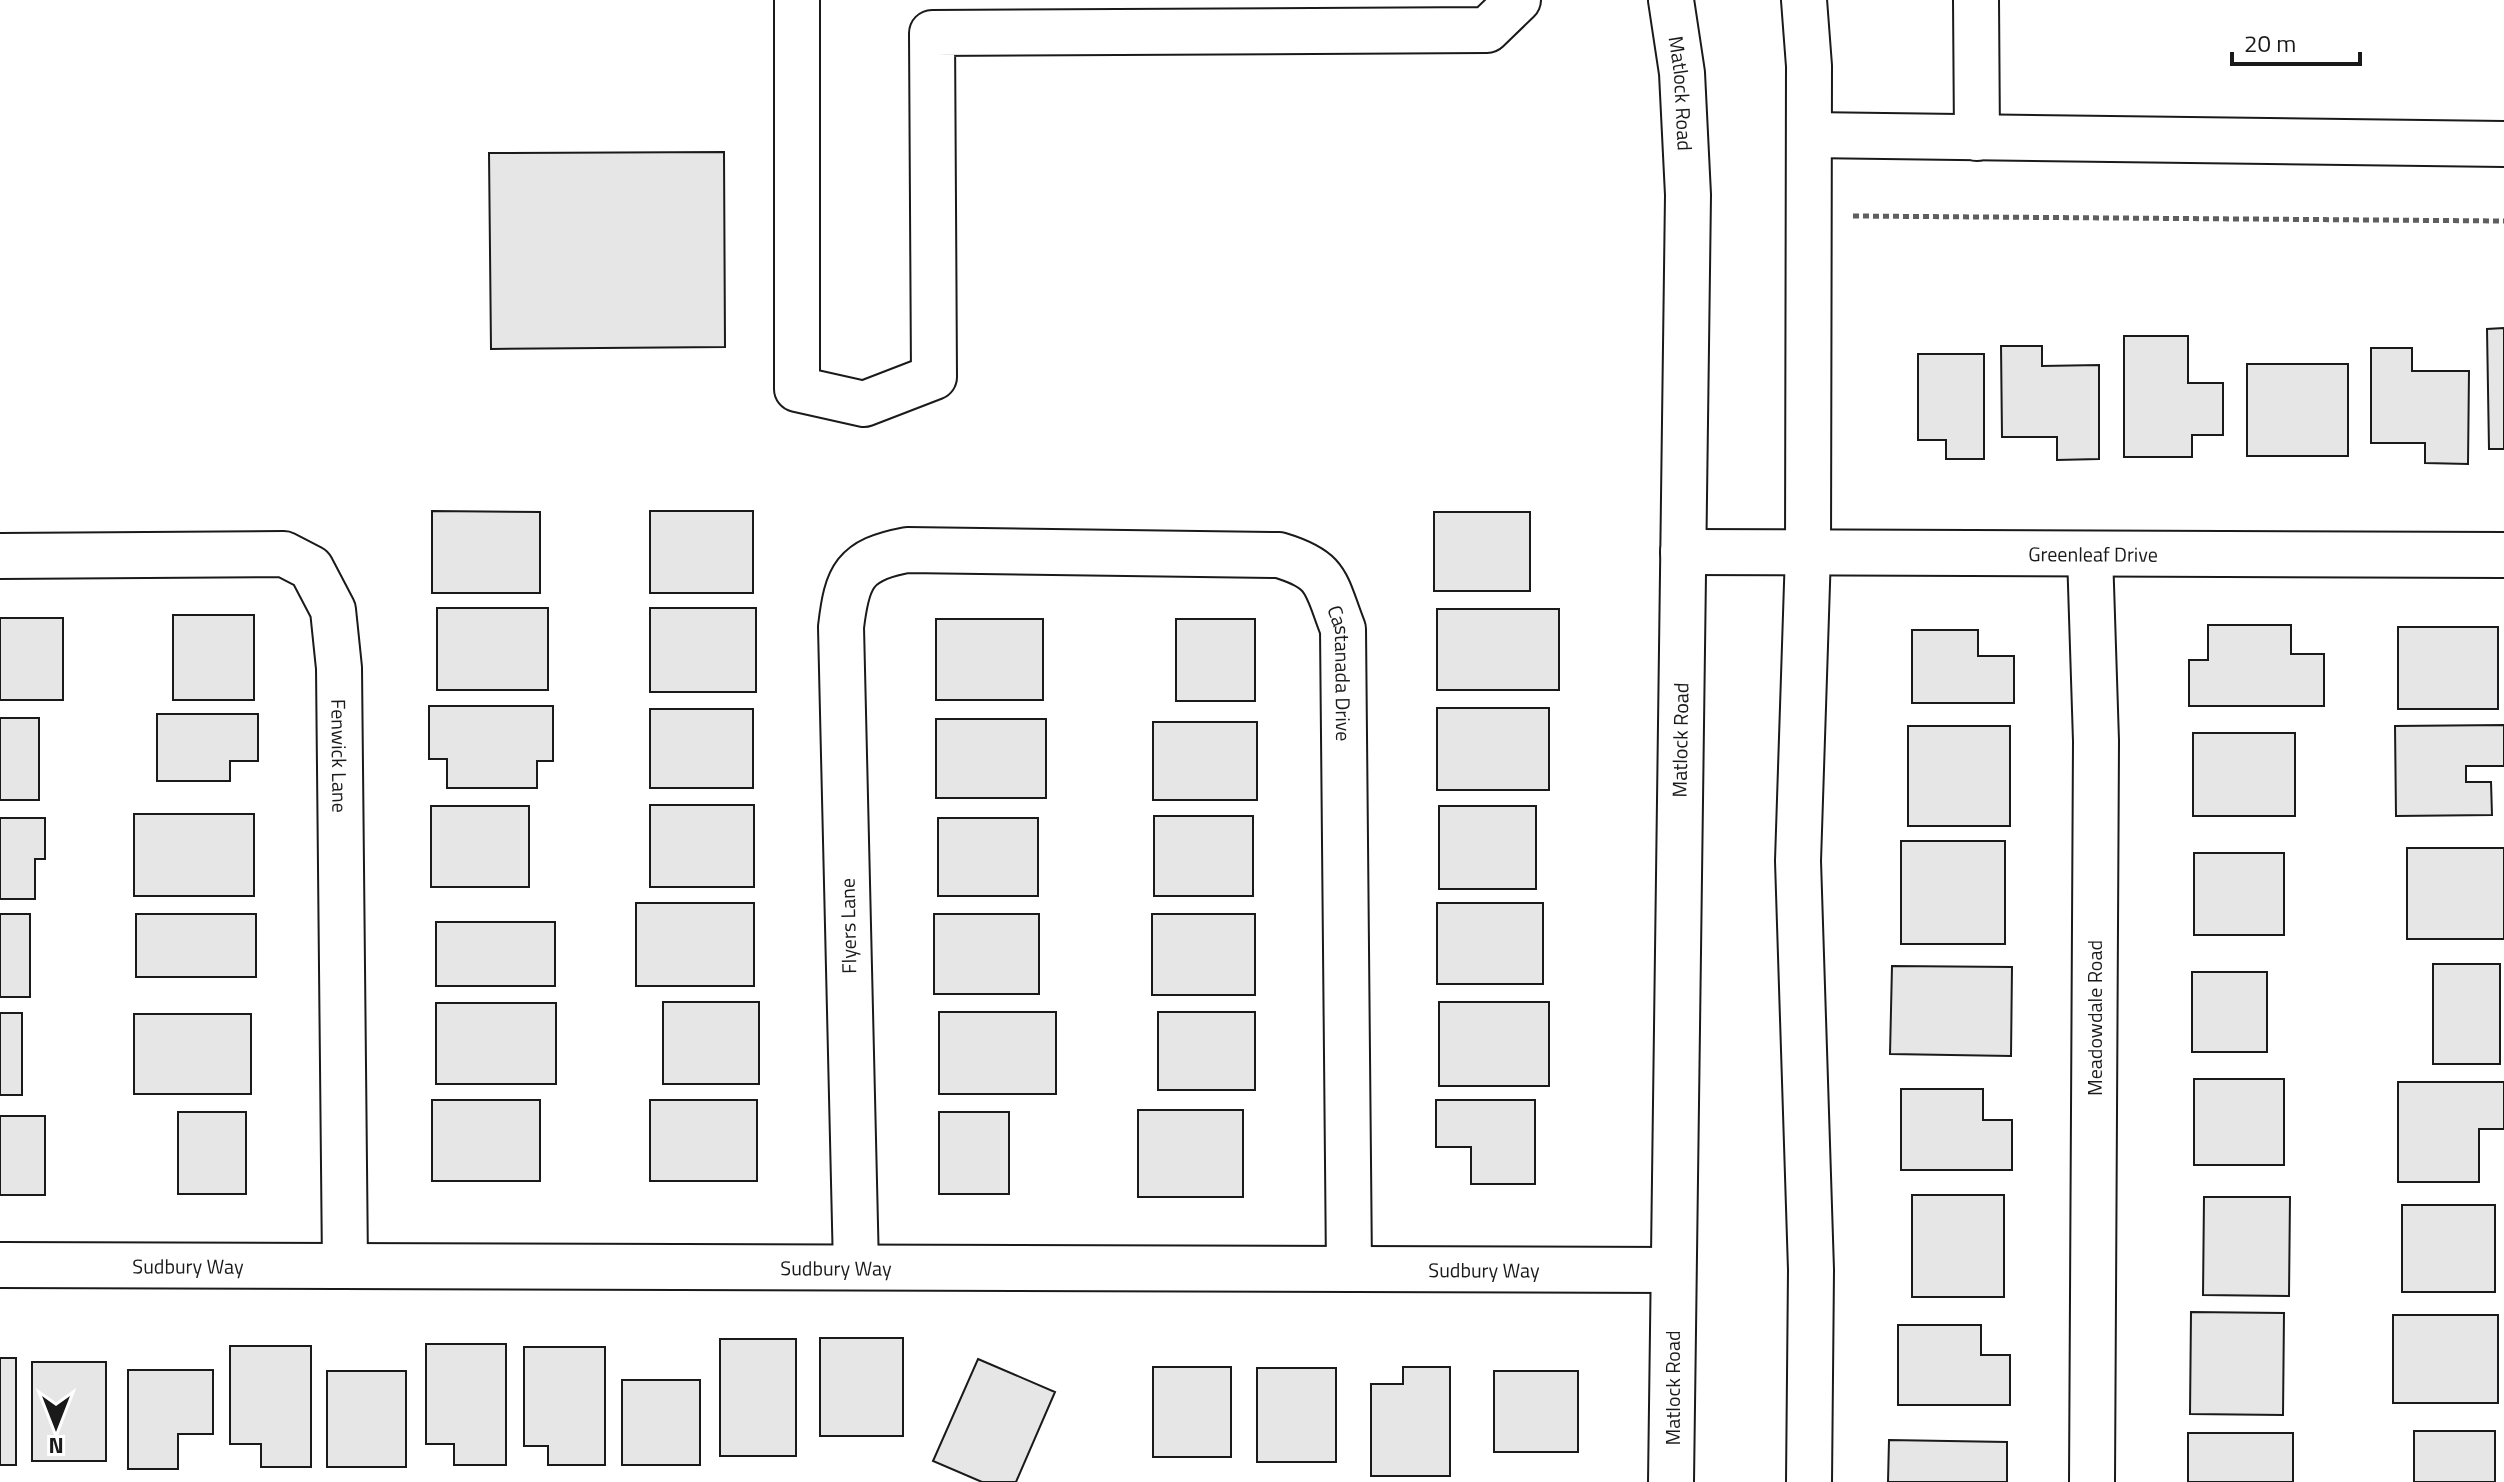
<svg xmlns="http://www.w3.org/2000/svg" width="2504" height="1482" font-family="'Titillium Web',sans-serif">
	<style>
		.building { fill: #e6e6e6; stroke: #1a1a1a; stroke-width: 2 }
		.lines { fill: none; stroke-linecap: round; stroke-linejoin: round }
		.minor-casing { stroke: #1a1a1a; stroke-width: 48 }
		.major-casing { stroke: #1a1a1a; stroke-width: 48 }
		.path { stroke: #5f5f5f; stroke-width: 5; stroke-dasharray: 6 4; stroke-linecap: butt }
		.minor { stroke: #fff; stroke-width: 44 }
		.major { stroke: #fff; stroke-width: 44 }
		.labels { text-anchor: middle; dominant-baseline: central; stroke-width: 6; stroke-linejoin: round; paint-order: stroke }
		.street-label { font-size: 20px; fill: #1a1a1a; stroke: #fff }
	</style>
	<rect width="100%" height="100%" fill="#fff"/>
	<path class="building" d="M724 152 725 347 491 349 489 153Z
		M2504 328V449H2489L2487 329Z
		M2124 336H2188V383H2223V435H2192V457H2124Z
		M2001 346H2042V366L2099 365V459L2057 460V437H2002Z
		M2371 348H2412V371H2469L2468 464 2425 463V443H2371Z
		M1918 354H1984V459H1946V440H1918Z
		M2247 364H2348V456H2247Z
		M432 511 540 512V593H432Z
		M650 511H753V593H650Z
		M1434 512H1530V591H1434Z
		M437 608H548V690H437Z
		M650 608H756V692H650Z
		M1437 609H1559V690H1437Z
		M173 615H254V700H173Z
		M0 618H63V700H0Z
		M936 619H1043V700H936Z
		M1176 619H1255V701H1176Z
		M2208 625H2291V654H2324V706H2189V660H2208Z
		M2398 627H2498V709H2398Z
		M1912 630H1978V656H2014V703H1912Z
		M429 706H553V761H537V788H447V759H429Z
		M1437 708H1549V790H1437Z
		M650 709H753V788H650Z
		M157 714H258V761H230V781H157Z
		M0 718H39V800H0Z
		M936 719H1046V798H936Z
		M1153 722H1257V800H1153Z
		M2504 725V766H2466V782H2491L2492 815 2396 816 2395 726Z
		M1908 726H2010V826H1908Z
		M2193 733H2295V816H2193Z
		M650 805H754V887H650Z
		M431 806H529V887H431Z
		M1439 806H1536V889H1439Z
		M134 814H254V896H134Z
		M1154 816H1253V896H1154Z
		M0 818H45V859H35V899H0Z
		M938 818H1038V896H938Z
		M1901 841H2005V944H1901Z
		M2407 848H2504V939H2407Z
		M2194 853H2284V935H2194Z
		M636 903H754V986H636Z
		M1437 903H1543V984H1437Z
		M0 914H30V997H0Z
		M136 914H256V977H136Z
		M934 914H1039V994H934Z
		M1152 914H1255V995H1152Z
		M436 922H555V986H436Z
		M2433 964H2500V1064H2433Z
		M1892 966 2012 967 2011 1056 1890 1054Z
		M2192 972H2267V1052H2192Z
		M663 1002H759V1084H663Z
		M1439 1002H1549V1086H1439Z
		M436 1003H556V1084H436Z
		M939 1012H1056V1094H939Z
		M1158 1012H1255V1090H1158Z
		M0 1013H22V1095H0Z
		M134 1014H251V1094H134Z
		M2194 1079H2284V1165H2194Z
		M2398 1082H2504V1129H2479V1182H2398Z
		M1901 1089H1983V1120H2012V1170H1901Z
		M432 1100H540V1181H432Z
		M650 1100H757V1181H650Z
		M1436 1100H1535V1184H1471V1147H1436Z
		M1138 1110H1243V1197H1138Z
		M178 1112H246V1194H178Z
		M939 1112H1009V1194H939Z
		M0 1116H45V1195H0Z
		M1912 1195H2004V1297H1912Z
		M2204 1197H2290L2289 1296 2203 1295Z
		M2402 1205H2495V1292H2402Z
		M2191 1312 2284 1313 2283 1415 2190 1414Z
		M2393 1315H2498V1403H2393Z
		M1898 1325H1981V1355H2010V1405H1898Z
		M820 1338H903V1436H820Z
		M720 1339H796V1456H720Z
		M426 1344H506V1465H454V1444H426Z
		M230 1346H311V1467H261V1444H230Z
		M524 1347H605V1465H548V1446H524Z
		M0 1358H16V1465H0Z
		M978 1359 1055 1392 1016 1482H982L933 1461Z
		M32 1362H106V1461H32Z
		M1153 1367H1231V1457H1153Z
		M1403 1367H1450V1476H1371V1384H1403Z
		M1257 1368H1336V1462H1257Z
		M128 1370H213V1434H178V1469H128Z
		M327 1371H406V1467H327Z
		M1494 1371H1578V1452H1494Z
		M622 1380H700V1465H622Z
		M2414 1431H2495V1482H2414Z
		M2188 1433H2293V1482H2188Z
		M1889 1440 2007 1442V1482H1888Z"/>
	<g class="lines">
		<g class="minor-casing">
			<g id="minor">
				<path d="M797 0V389L864 404 934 377 932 33 1487 30 1518 0"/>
				<path d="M1976 0 1977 138"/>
				<path d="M1809 135 2504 144"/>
				<path id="s1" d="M1683 552 2504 555"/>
				<path d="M2090 554 2096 741 2092 1482"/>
				<path id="s2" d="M0 556 284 554 311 568 333 610 339 668 345 1265"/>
				<path id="s3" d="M0 1265 1673 1270"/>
				<path id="s4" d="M856 1267 841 627C847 576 854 560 907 550L1279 555C1329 570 1325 583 1343 629L1349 1268"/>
			</g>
		</g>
		<g class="major-casing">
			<g id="major">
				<path id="s5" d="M1671 0 1682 73 1688 195 1671 1482"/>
				<path d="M1804 0 1809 66 1808 553 1798 861 1811 1270 1809 1482"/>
			</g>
		</g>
		<path class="path" d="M1853 216 2504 221"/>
		<use href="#minor" class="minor"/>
		<use href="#major" class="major"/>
	</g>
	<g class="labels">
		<g class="street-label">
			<text stroke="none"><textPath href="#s5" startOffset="94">Matlock Road</textPath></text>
			<text stroke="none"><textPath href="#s1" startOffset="410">Greenleaf Drive</textPath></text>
			<text stroke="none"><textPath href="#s4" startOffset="1274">Castanada Drive</textPath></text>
			<text transform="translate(1680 740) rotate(-89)">Matlock Road</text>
			<text stroke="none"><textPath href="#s2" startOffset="508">Fenwick Lane</textPath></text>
			<text transform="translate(848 926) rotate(-91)">Flyers Lane</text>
			<text transform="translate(2094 1018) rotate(-90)">Meadowdale Road</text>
			<text stroke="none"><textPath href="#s3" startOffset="188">Sudbury Way</textPath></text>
			<text stroke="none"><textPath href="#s3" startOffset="836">Sudbury Way</textPath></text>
			<text stroke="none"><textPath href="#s3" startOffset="1484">Sudbury Way</textPath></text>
			<text transform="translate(1672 1388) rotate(-90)">Matlock Road</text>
		</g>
	</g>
	<g transform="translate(56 1426) rotate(180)" stroke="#ffffff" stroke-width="6" paint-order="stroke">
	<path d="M0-6L14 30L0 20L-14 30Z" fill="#1a1a1a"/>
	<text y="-12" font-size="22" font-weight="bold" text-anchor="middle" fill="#1a1a1a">N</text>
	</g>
	<path d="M2232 52v12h128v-12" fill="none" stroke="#1a1a1a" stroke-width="4"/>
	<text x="2244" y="52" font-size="24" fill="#1a1a1a" stroke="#ffffff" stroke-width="6" paint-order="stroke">20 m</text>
</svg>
